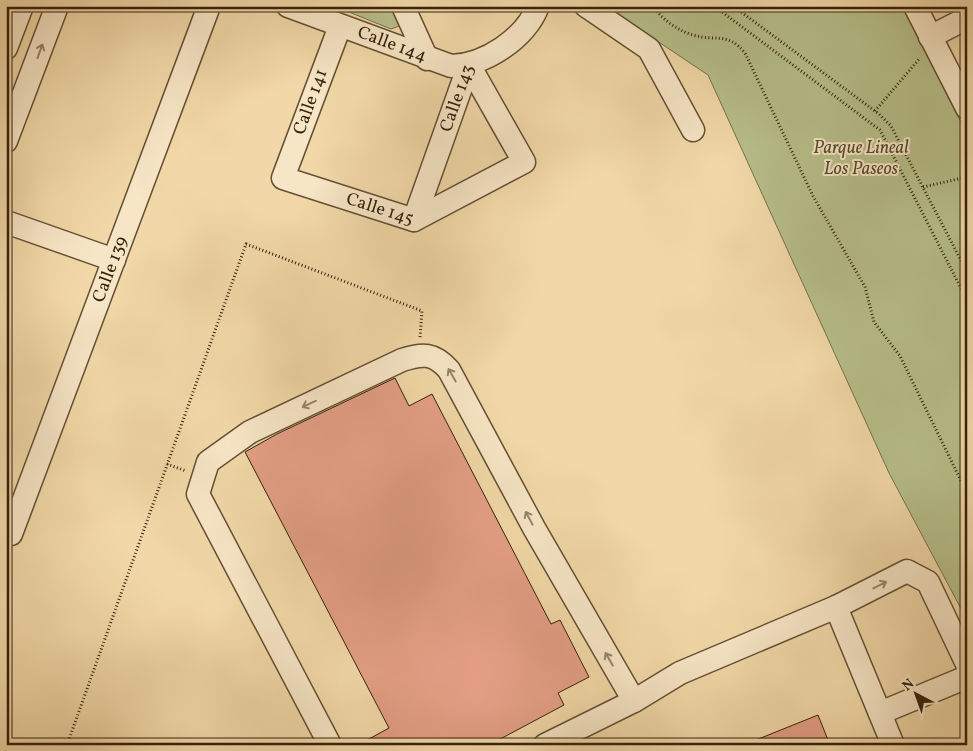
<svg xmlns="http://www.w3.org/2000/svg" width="973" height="751" font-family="Vollkorn,serif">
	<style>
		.green { fill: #b7bf8a; stroke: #76704b }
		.building { fill: #e49f85; stroke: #34220c }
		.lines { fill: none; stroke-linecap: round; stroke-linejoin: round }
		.minor-casing { stroke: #645033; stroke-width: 25 }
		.path { stroke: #34220c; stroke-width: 3; stroke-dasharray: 1 2.5; stroke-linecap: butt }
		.minor { stroke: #f7e6c6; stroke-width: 22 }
		.oneway { stroke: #968469 }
		.labels { text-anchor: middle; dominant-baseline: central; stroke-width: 4; stroke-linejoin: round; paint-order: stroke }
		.street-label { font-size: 18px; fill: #34220c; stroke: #f7e6c6 }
		.park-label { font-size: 18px; font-style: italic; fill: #55492c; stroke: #f7e6c6 }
	</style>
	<rect width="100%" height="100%" fill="#f2d8a8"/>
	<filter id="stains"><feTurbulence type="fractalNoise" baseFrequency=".004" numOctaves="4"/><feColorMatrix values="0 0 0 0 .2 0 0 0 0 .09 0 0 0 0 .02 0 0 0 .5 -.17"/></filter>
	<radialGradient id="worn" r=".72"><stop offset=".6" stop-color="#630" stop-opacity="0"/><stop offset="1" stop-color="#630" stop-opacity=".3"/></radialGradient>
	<path class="green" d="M334 6H393L402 25 391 29Z
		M605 6H902L967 134V620L889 473 708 75Z"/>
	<path class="building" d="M395 378 409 406 432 394 551 624 560 620 589 677 558 693 564 705 489 745H358L389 728 245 452 277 434Z
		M818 715 830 745H746V744Z"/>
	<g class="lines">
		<g class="minor-casing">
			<g id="minor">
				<path id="s1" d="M288 6 451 66C485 65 525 39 538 6"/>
				<path d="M403 6 427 59"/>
				<path d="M586 6 649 49 693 130"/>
				<path d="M915 6 967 108"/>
				<path id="s2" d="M340 26 283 178 414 220 524 162 469 65"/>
				<path d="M930 37 967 18"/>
				<path d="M6 48 22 6"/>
				<path d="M6 141 57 6"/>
				<path id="s3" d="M414 220 469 65"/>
				<path d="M6 222 114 260"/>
				<path id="s4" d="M6 532 11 534 209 6"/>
				<path d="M836 607 893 745"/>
				<path d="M880 713 967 677"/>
				<path d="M330 745 198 494 208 462 250 432 402 360C423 353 434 353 449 370L534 528 634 701"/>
				<path d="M545 745 634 701 680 673 836 607 907 571 928 582 967 664"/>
			</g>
		</g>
		<path class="path" d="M652 6C664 20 676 30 693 35 715 42 727 31 745 53L813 196 865 287 874 322 900 356 967 493
			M714 6 880 130 967 300
			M733 6 879 114 891 126 967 272
			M875 111 920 58
			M923 187 967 177
			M167 464 186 471
			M67 745 246 244 422 311 420 338"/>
		<use href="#minor" class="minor"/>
	</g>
	<defs><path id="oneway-shaft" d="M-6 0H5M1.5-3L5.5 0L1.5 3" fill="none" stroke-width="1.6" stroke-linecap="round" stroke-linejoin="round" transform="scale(1.25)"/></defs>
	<g class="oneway">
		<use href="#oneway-shaft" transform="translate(40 51) rotate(-70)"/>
		<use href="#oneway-shaft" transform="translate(452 375) rotate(-120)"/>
		<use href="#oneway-shaft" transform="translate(309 404) rotate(155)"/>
		<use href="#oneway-shaft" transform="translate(529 518) rotate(-118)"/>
		<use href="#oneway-shaft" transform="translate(880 585) rotate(-27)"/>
		<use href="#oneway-shaft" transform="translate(609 659) rotate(-120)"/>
	</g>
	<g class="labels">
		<g class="street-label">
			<text stroke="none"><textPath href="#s1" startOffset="111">Calle 144</textPath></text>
			<text stroke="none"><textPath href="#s3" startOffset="129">Calle 143</textPath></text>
			<text transform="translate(311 102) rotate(-70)">Calle 141</text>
			<text stroke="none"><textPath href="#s2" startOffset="264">Calle 145</textPath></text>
			<text stroke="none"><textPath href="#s4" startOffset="288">Calle 139</textPath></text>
		</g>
		<g class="park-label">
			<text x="861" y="148">Parque Lineal<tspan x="861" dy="21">Los Paseos</tspan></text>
		</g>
	</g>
	<rect width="973" height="751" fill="none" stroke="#f2d8a8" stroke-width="25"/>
	<rect x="8" y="8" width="958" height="736" fill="none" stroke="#34220c" stroke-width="2.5"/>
	<rect x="12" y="12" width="948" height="726" fill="none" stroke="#34220c"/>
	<g transform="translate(916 694) rotate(319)" stroke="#f7e6c6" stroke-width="4" paint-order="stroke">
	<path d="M0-4L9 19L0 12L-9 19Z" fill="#34220c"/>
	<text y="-8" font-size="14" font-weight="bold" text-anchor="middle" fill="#34220c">N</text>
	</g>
	<rect width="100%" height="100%" filter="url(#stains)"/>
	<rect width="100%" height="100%" fill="url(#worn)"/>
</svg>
